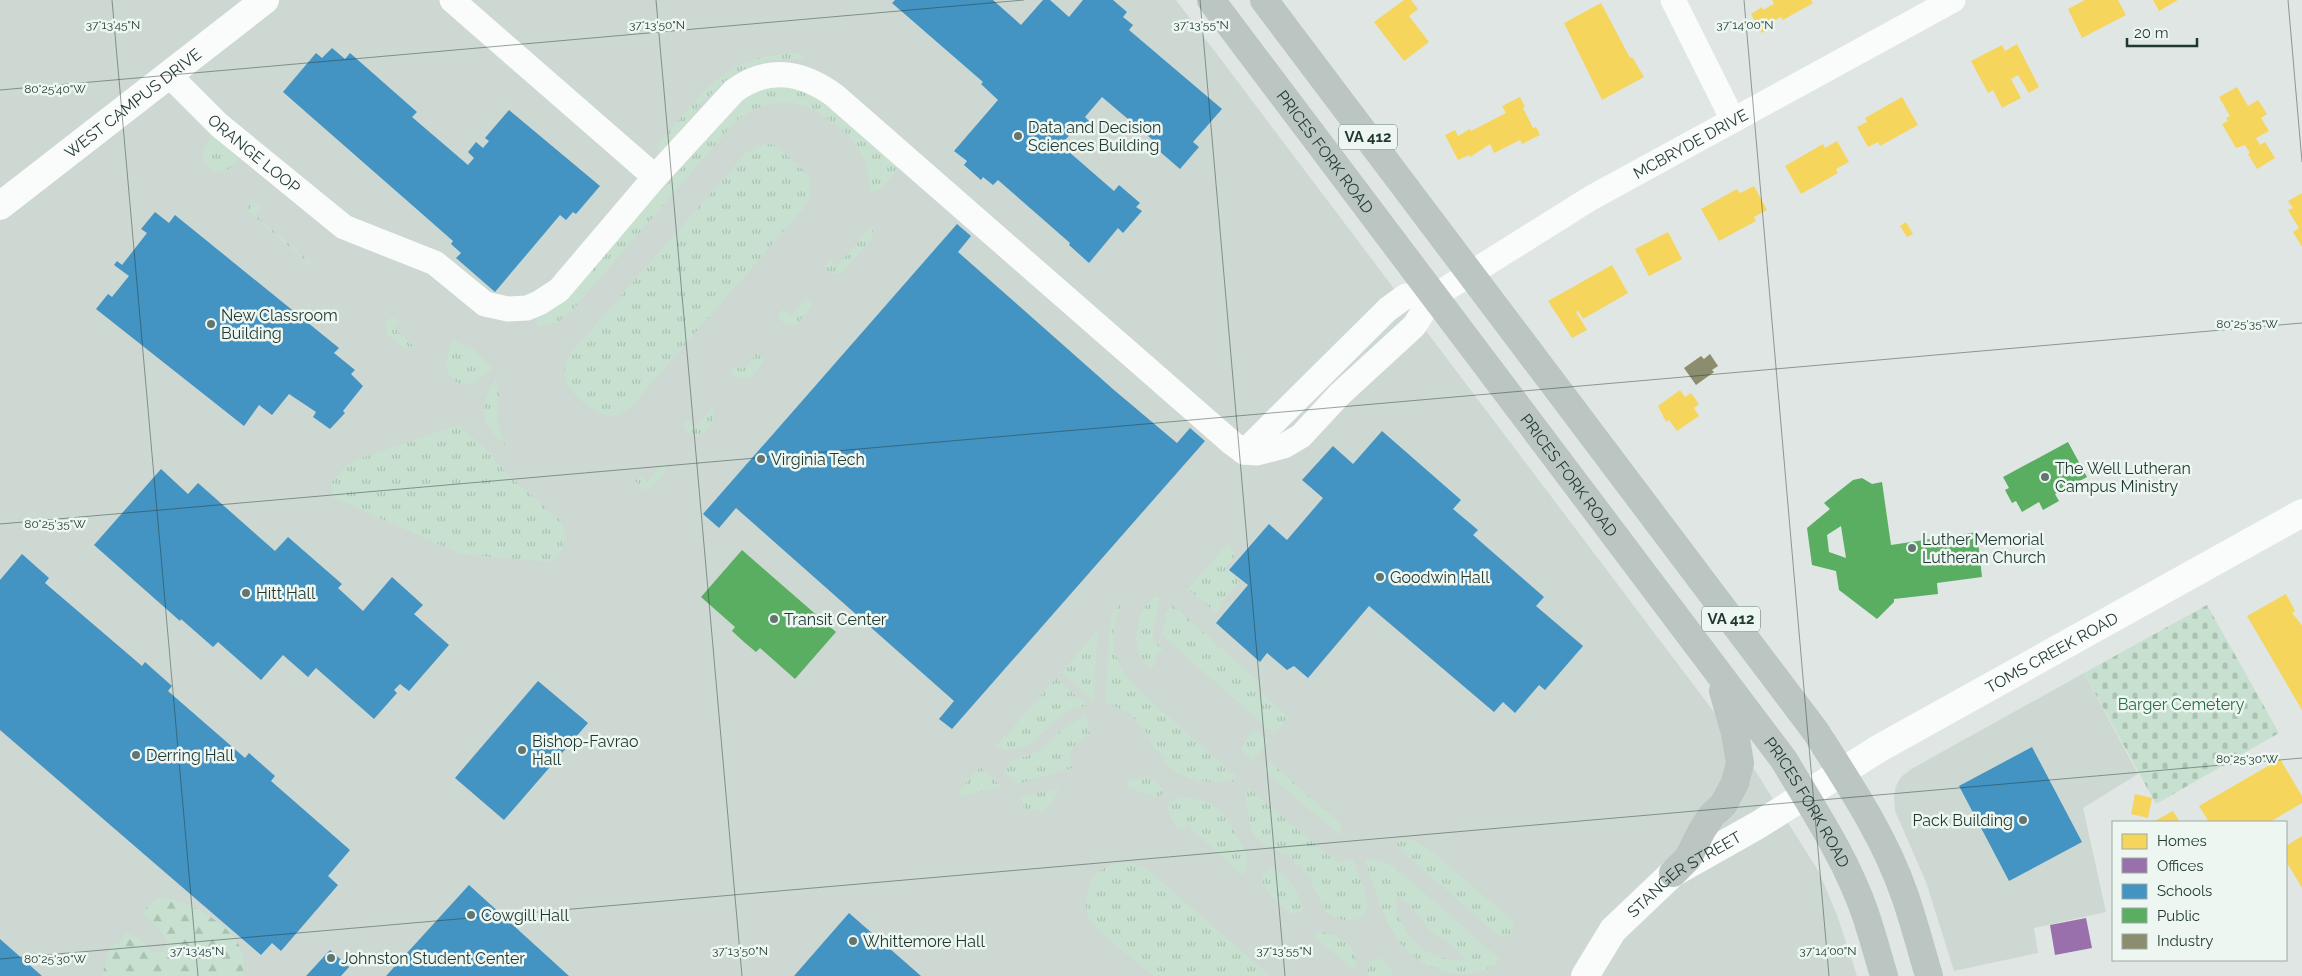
<svg xmlns="http://www.w3.org/2000/svg" width="2302" height="976" font-family="Raleway,sans-serif">
	<style>
		.built { fill: #cdd8d3 }
		.grass { fill: url(#grass-tufts); fill-rule: evenodd }
		.forest { fill: url(#forest-firs) }
		.cemetery { fill: url(#cemetery-stones) }
		.homes { fill: #f6d55c }
		.offices { fill: #9970ab }
		.schools { fill: #4393c3 }
		.public { fill: #5aae61; fill-rule: evenodd }
		.industry { fill: #8c8c6e }
		.lines { fill: none; stroke-linecap: round; stroke-linejoin: round }
		.street { stroke: #fafbfb; stroke-width: 25 }
		.secondary { stroke: #fafbfb; stroke-width: 28 }
		.primary { stroke: #bbc5c1; stroke-width: 28 }
		.ticks { fill: none; stroke: #1f3831; stroke-width: 1; stroke-opacity: 0.45 }
		.poi-dot { fill: #63756f; stroke: #edf6f1; stroke-width: 2 }
		.labels { text-anchor: middle; dominant-baseline: central; stroke-width: 5; stroke-linejoin: round; paint-order: stroke }
		.shield { fill: #edf6f1; stroke: #5d716b; stroke-width: 1 }
		.shield-label { font-size: 15px; font-weight: bold; fill: #1f3831 }
		.street-label { font-size: 16px; fill: #1f3831; stroke: #edf6f1 }
		.poi-label { font-size: 16px; fill: #1f3831; stroke: #edf6f1; text-anchor: start }
		.park-label { font-size: 16px; fill: #2a6e42; stroke: #edf6f1 }
		.ticks-label { font-size: 12px; text-anchor: middle; fill: #1f3831; stroke: #edf6f1; stroke-width: 5; stroke-linejoin: round; paint-order: stroke }
	</style>
	<defs>
		<pattern id="grass-tufts" width="24" height="20" patternUnits="userSpaceOnUse" patternTransform="scale(1.25)"><rect width="24" height="20" fill="#c8e0cf"/><path d="M3 7l-1-3M5 7V3M7 7l1-3M15 17l-1-3M17 17v-4M19 17l1-3" fill="none" stroke="#abc1b2"/></pattern>
		<pattern id="forest-firs" width="22" height="20" patternUnits="userSpaceOnUse" patternTransform="scale(1.25)"><rect width="22" height="20" fill="#c8e0cf"/><path d="M5 1l3.5 6h-7zM16 11l3.5 6h-7z" fill="#abc1b2"/></pattern>
		<pattern id="cemetery-stones" width="16" height="16" patternUnits="userSpaceOnUse" patternTransform="scale(1.25)"><rect width="16" height="16" fill="#c8e0cf"/><path d="M2 7V4a2 2 0 0 1 4 0v3zM10 15v-3a2 2 0 0 1 4 0v3z" fill="#abc1b2"/></pattern>
	</defs>
	<rect width="100%" height="100%" fill="#e0e6e3"/>
	<path class="built" d="M0 0H1176L1739 745 1819 872 1837 915 1857 976H0Z
		M2084 673 2138 774 2083 808 2106 912 2034 928 2038 953 1954 971 1926 882 1895 811 1894 797 1896 786 1901 777 1913 768Z"/>
	<path class="grass" d="M791 53 802 54 803 60C729 54 708 99 664 149L659 151 658 145C682 118 705 82 738 66 754 57 774 55 791 53Z
		M771 87H798L810 91 900 165C892 175 883 192 870 192 870 165 861 147 841 129 809 100 774 92 737 120L574 308 558 322 538 327 535 315 654 194 662 190 736 107 754 92Z
		M212 136 239 159C235 163 231 169 224 171 214 174 202 164 203 154 203 147 209 141 212 136Z
		M772 144 779 148 809 175 811 196 806 205 631 407C626 410 619 415 613 416 598 417 569 394 565 379 563 368 566 362 571 353L746 153 759 145Z
		M253 201 262 207 255 215 310 262 309 264 249 212 247 206Z
		M870 228 873 231 872 239 841 273 837 275 827 271 826 266 830 260 837 266Z
		M807 297 812 306 797 324C789 327 780 323 778 315L783 309 791 315Z
		M390 318H395L399 322 394 328 413 346 405 349 387 334 386 322Z
		M452 340 473 349 492 368C475 385 459 395 445 367Z
		M758 352 762 355 763 361 752 377 744 380 732 375 731 371 736 365 743 370Z
		M496 379 499 394 497 418 505 445C479 422 477 408 496 379Z
		M712 408C718 419 706 436 693 435L685 430 683 425 688 420 695 427Z
		M460 426 490 453 506 473 562 522 566 538 563 547 559 555 550 562 461 554 332 497 331 483 347 465 359 459 452 427Z
		M663 463 666 467 665 472 650 489 644 490 635 481 640 476 647 482Z
		M1227 544 1236 555 1225 568 1240 581 1219 605 1221 607 1216 613 1188 589Z
		M1157 594 1160 597 1152 639 1163 649 1154 658 1157 661 1153 667H1149C1132 655 1134 625 1144 609 1148 603 1153 599 1157 594Z
		M1123 601C1096 657 1129 682 1168 716 1187 733 1206 750 1225 766L1224 768 1231 774 1233 772 1237 777 1233 782 1230 780 1223 782 1201 781 1200 783 1177 773 1164 762 1166 759 1157 750 1155 751 1144 728H1141L1131 714 1105 702 1110 625 1112 614Z
		M1173 605 1261 684 1257 689 1289 718 1274 734 1162 635 1166 613Z
		M1098 629 1093 701 1062 672Z
		M1056 678 1087 706C1049 706 1040 762 996 747Z
		M1086 716 1090 735C1074 740 1067 752 1072 768L1018 784 1003 772 1014 760 1031 755 1043 748 1068 724Z
		M1254 729 1269 742 1253 760 1242 751V747Z
		M1270 762 1340 823 1343 836 1329 826 1263 770Z
		M980 767 1002 787 964 796 958 792Z
		M1146 777 1160 785 1163 790 1161 796H1152L1126 787 1127 781Z
		M1248 787 1329 856 1335 857V860L1344 863 1345 860 1353 859C1357 874 1380 912 1357 919 1346 922 1337 919 1327 913L1311 883 1313 881 1302 870 1304 868 1300 864 1298 866 1287 854 1285 856C1258 839 1250 841 1247 806 1246 799 1244 794 1248 787Z
		M1058 788 1057 795 1043 811 1024 809 1021 797Z
		M1184 796 1210 803 1224 813 1247 855V867L1242 875 1187 825 1181 831C1169 818 1158 800 1184 796Z
		M1398 839H1410L1430 850 1512 920 1514 929C1510 935 1506 937 1499 936L1396 846Z
		M1365 859 1382 861 1398 870 1500 959C1491 970 1478 973 1465 974 1455 975 1445 972 1435 968 1390 953 1378 899 1365 859ZM1399 898 1411 906 1431 932 1449 942 1464 958 1462 960C1424 961 1401 935 1395 899Z
		M1121 862C1135 862 1143 866 1154 875L1270 976H1153C1139 964 1096 931 1089 918 1084 907 1086 894 1090 884 1095 871 1108 865 1121 862Z
		M1272 868C1289 874 1298 892 1303 908L1300 913 1291 914C1282 907 1245 877 1272 868Z
		M1321 932C1339 934 1364 950 1354 970L1314 937V933Z
		M1379 958 1387 963 1394 976H1368V963L1372 959Z"/>
	<path class="forest" d="M160 897C169 899 179 900 187 904 206 912 232 929 241 949 245 957 243 967 243 976H102L110 947 119 942 127 933 138 938 153 953 162 952 167 942C164 931 151 923 143 914L150 903Z"/>
	<path class="cemetery" d="M2207 605 2279 733 2156 804 2084 673Z"/>
	<path class="homes" d="M1404 0H1411L1418 9 1409 16 1429 42 1404 61 1374 22Z
		M1772 0H1811L1813 3 1783 20 1781 17 1771 22 1773 26 1762 33 1751 14 1762 7 1763 10 1774 4Z
		M2085 0H2118L2126 15 2082 38 2068 9Z
		M2153 0H2178L2159 11Z
		M1601 3 1630 58 1632 57 1644 77 1602 100 1564 23Z
		M2017 44 2039 87 2029 93 2018 75 2011 79 2021 98 2002 108 1993 90 1988 93 1971 61 2002 45 2005 51Z
		M2237 87 2248 106 2258 100 2267 114 2261 118 2269 131 2256 138 2260 145 2265 142 2275 158 2257 169 2248 154 2250 153 2245 145 2236 148 2222 124 2228 121 2226 118 2230 116 2219 97Z
		M1520 97 1525 107 1523 108 1533 128 1536 127 1540 135 1522 144 1520 140 1494 153 1490 144 1470 157 1469 155 1458 160 1445 135 1455 130 1458 136 1470 129 1471 131 1506 113 1502 106Z
		M1902 97 1918 125 1880 146 1878 142 1868 147 1857 127 1867 122 1865 118Z
		M1837 141 1849 162 1836 169 1838 173 1801 194 1785 166 1823 144 1825 148Z
		M1754 186 1767 210 1754 217 1756 221 1719 241 1701 209 1737 189 1740 193Z
		M2302 193V247L2293 232 2299 228 2288 210 2293 208 2288 201Z
		M1906 222 1913 234 1907 237 1900 226Z
		M1668 232 1682 259 1649 276 1635 249Z
		M1612 265 1628 293 1583 319 1578 311 1576 312 1587 330 1572 338 1548 301Z
		M1680 390 1685 397 1691 393 1699 404 1694 408 1699 416 1677 431 1669 420 1666 422 1658 406Z
		M2286 594 2295 611 2292 613 2302 625V710L2247 616Z
		M2280 759 2302 796V803L2270 822H2209L2199 806Z
		M2135 794 2152 798 2148 818 2131 814Z
		M2173 811 2180 822H2153Z
		M2302 836V888L2286 861V846Z"/>
	<path class="offices" d="M2086 918 2092 948 2055 955 2050 925Z"/>
	<path class="schools" d="M895 0H993L1021 25 1043 0H1050L1069 17 1083 0H1113L1127 12 1123 17 1133 25 1129 30 1222 109 1193 142 1199 147 1180 169 1158 150 1161 147 1102 97 1085 117 1089 121 1082 129 1078 125 1061 145 1114 191 1119 185 1140 203 1136 207 1142 211 1123 233 1118 228 1089 263 1069 245 1070 243 998 180 993 185 983 177 981 180 964 165 967 161 954 151 998 100 981 84 983 82 892 3Z
		M332 48 345 59 350 53 417 112 412 117 468 165 474 158 468 152 476 142 483 148 489 141 485 138 509 110 600 186 576 214 573 212 566 220 560 215 495 292 456 258 461 253 451 244 453 241 283 92 316 53 322 58Z
		M155 212 169 223 175 215 339 348 334 353 355 370 351 374 363 386 343 411 345 413 330 429 313 417 316 412 289 394 272 415 259 405 244 426 96 309 108 294 112 297 129 276 114 265 117 261 122 265 147 233 141 229Z
		M957 224 971 236 958 252 1114 390 1177 443 1190 428 1205 441 952 729 939 719 954 701 736 508 719 528 703 514Z
		M1382 431 1461 500 1453 509 1478 530 1473 535 1544 597 1536 606 1583 646 1545 690 1539 685 1515 713 1503 702 1494 712 1369 606 1308 678 1294 666 1287 670 1267 653 1260 662 1216 623 1248 585 1229 570 1269 524 1287 540 1323 498 1302 480 1333 446 1353 464Z
		M161 469 188 494 198 483 275 551 288 537 342 584 338 588 363 611 392 577 423 605 414 614 449 645 409 691 400 684 394 690 397 693 374 719 316 668 308 677 283 655 261 680 218 642 213 647 181 619 180 621 94 545Z
		M22 554 49 578 45 583 142 666 145 662 172 686 168 691 245 758 249 753 266 768 275 776 271 781 350 850 328 876 338 885 281 951 272 943 261 955 0 730V580Z
		M538 681 588 723 504 820 455 778Z
		M2032 747 2082 842 2009 881 1959 786Z
		M469 885 569 976H386Z
		M849 913 921 976H794Z
		M0 939 42 976H0Z
		M330 950 349 967 341 976H306Z"/>
	<path class="public" d="M2068 442 2087 477 2055 494 2059 501 2043 510 2039 502 2022 512 2016 501 2012 503 2005 490 2009 488 2003 477Z
		M1862 478 1872 484 1882 482 1891 545 1977 532 1982 577 1937 583 1938 594 1894 599V602L1877 619 1839 590 1836 571 1812 565 1807 528 1830 509 1824 503 1853 480ZM1841 526 1846 558 1829 552 1827 535Z
		M742 550 836 632 795 679 760 648 756 652 744 642 732 631 735 627 701 597Z"/>
	<path class="industry" d="M1710 354 1718 366 1712 370 1714 372 1696 385 1684 368 1701 356 1704 359Z"/>
	<g class="lines">
		<g class="street">
			<path d="M452 0 655 177"/>
			<path d="M1673 0 1733 120"/>
			<path id="s1" d="M169 75 219 125 344 227 435 263 485 304 508 309 527 308 539 303 559 290 655 177 734 91C767 66 801 71 834 95L1232 443 1244 452 1257 453 1284 446 1301 436 1339 395 1414 326 1433 297 1591 198 1953 0"/>
			<path d="M1244 452 1388 309 1406 296 1433 297"/>
		</g>
		<g class="secondary">
			<path id="s2" d="M0 206 265 0"/>
			<path id="s3" d="M1585 976 1613 930 1673 873 1758 825 1878 749 2302 513"/>
		</g>
		<g class="primary">
			<path id="s4" d="M1211 0 1784 760C1813 809 1846 858 1865 913 1872 934 1878 955 1884 976"/>
			<path d="M1264 0 1816 732C1849 784 1885 837 1905 896 1914 922 1921 949 1929 976"/>
			<path d="M1673 873 1688 858 1702 830 1712 815 1723 805 1735 783 1740 763 1735 733 1723 691"/>
		</g>
	</g>
	<path class="ticks" d="M112 0 198 976M656 0 742 976M1200 0 1285 976M1744 0 1829 976M2288 0 2302 162M0 90 1024 0M0 524 2302 323M0 959 2302 758"/>
	<g class="poi-dot">
		<circle cx="1018" cy="136" r="5"/>
		<circle cx="211" cy="324" r="5"/>
		<circle cx="761" cy="459" r="5"/>
		<circle cx="2045" cy="477" r="5"/>
		<circle cx="1912" cy="548" r="5"/>
		<circle cx="1380" cy="577" r="5"/>
		<circle cx="246" cy="593" r="5"/>
		<circle cx="774" cy="619" r="5"/>
		<circle cx="522" cy="750" r="5"/>
		<circle cx="136" cy="755" r="5"/>
		<circle cx="2023" cy="820" r="5"/>
		<circle cx="471" cy="915" r="5"/>
		<circle cx="853" cy="941" r="5"/>
		<circle cx="331" cy="958" r="5"/>
	</g>
	<g class="labels">
		<g class="shield">
			<rect x="1339" y="124.5" width="58" height="25" rx="4"/>
			<rect x="1702" y="606.5" width="58" height="25" rx="4"/>
		</g>
		<g class="shield-label">
			<text x="1368" y="137">VA 412</text>
			<text x="1731" y="619">VA 412</text>
		</g>
		<g class="street-label">
			<text stroke="none"><textPath href="#s2" startOffset="168">WEST CAMPUS DRIVE</textPath></text>
			<text stroke="none"><textPath href="#s1" startOffset="1944">MCBRYDE DRIVE</textPath></text>
			<text stroke="none"><textPath href="#s4" startOffset="190">PRICES FORK ROAD</textPath></text>
			<text stroke="none"><textPath href="#s1" startOffset="116">ORANGE LOOP</textPath></text>
			<text stroke="none"><textPath href="#s4" startOffset="595">PRICES FORK ROAD</textPath></text>
			<text stroke="none"><textPath href="#s3" startOffset="575">TOMS CREEK ROAD</textPath></text>
			<text stroke="none"><textPath href="#s4" startOffset="1000">PRICES FORK ROAD</textPath></text>
			<text stroke="none"><textPath href="#s3" startOffset="145">STANGER STREET</textPath></text>
		</g>
		<g class="poi-label">
			<text x="1028" y="127">Data and Decision<tspan x="1028" dy="18">Sciences Building</tspan></text>
			<text x="221" y="315">New Classroom<tspan x="221" dy="18">Building</tspan></text>
			<text x="771" y="459">Virginia Tech</text>
			<text x="2055" y="468">The Well Lutheran<tspan x="2055" dy="18">Campus Ministry</tspan></text>
			<text x="1922" y="539">Luther Memorial<tspan x="1922" dy="18">Lutheran Church</tspan></text>
			<text x="1390" y="577">Goodwin Hall</text>
			<text x="256" y="593">Hitt Hall</text>
			<text x="784" y="619">Transit Center</text>
			<text x="532" y="741">Bishop-Favrao<tspan x="532" dy="18">Hall</tspan></text>
			<text x="146" y="755">Derring Hall</text>
			<text x="2013" y="820" text-anchor="end">Pack Building</text>
			<text x="481" y="915">Cowgill Hall</text>
			<text x="863" y="941">Whittemore Hall</text>
			<text x="341" y="958">Johnston Student Center</text>
		</g>
		<g class="park-label">
			<text x="2181" y="704">Barger Cemetery</text>
		</g>
	</g>
	<g class="ticks-label">
		<text x="1745" y="29">37°14'00"N</text>
		<text x="113" y="29">37°13'45"N</text>
		<text x="657" y="29">37°13'50"N</text>
		<text x="1201" y="29">37°13'55"N</text>
		<text x="55" y="93">80°25'40"W</text>
		<text x="2247" y="328">80°25'35"W</text>
		<text x="55" y="528">80°25'35"W</text>
		<text x="2247" y="763">80°25'30"W</text>
		<text x="197" y="955">37°13'45"N</text>
		<text x="740" y="955">37°13'50"N</text>
		<text x="1284" y="955">37°13'55"N</text>
		<text x="1828" y="955">37°14'00"N</text>
		<text x="55" y="963">80°25'30"W</text>
	</g>
	<rect x="2112" y="821" width="175" height="140" fill="#edf6f1" stroke="#9baaa4"/>
	<rect x="2122" y="834" width="25" height="15" fill="#f6d55c" stroke="#9baaa4"/>
	<text x="2157" y="846" font-size="15" fill="#1f3831">Homes</text>
	<rect x="2122" y="858" width="25" height="15" fill="#9970ab" stroke="#9baaa4"/>
	<text x="2157" y="871" font-size="15" fill="#1f3831">Offices</text>
	<rect x="2122" y="884" width="25" height="15" fill="#4393c3" stroke="#9baaa4"/>
	<text x="2157" y="896" font-size="15" fill="#1f3831">Schools</text>
	<rect x="2122" y="908" width="25" height="15" fill="#5aae61" stroke="#9baaa4"/>
	<text x="2157" y="921" font-size="15" fill="#1f3831">Public</text>
	<rect x="2122" y="934" width="25" height="15" fill="#8c8c6e" stroke="#9baaa4"/>
	<text x="2157" y="946" font-size="15" fill="#1f3831">Industry</text>
	<path d="M2127 38v8h70v-8" fill="none" stroke="#1f3831" stroke-width="2.5"/>
	<text x="2134" y="38" font-size="15" fill="#1f3831" stroke="#edf6f1" stroke-width="4" paint-order="stroke">20 m</text>
</svg>
